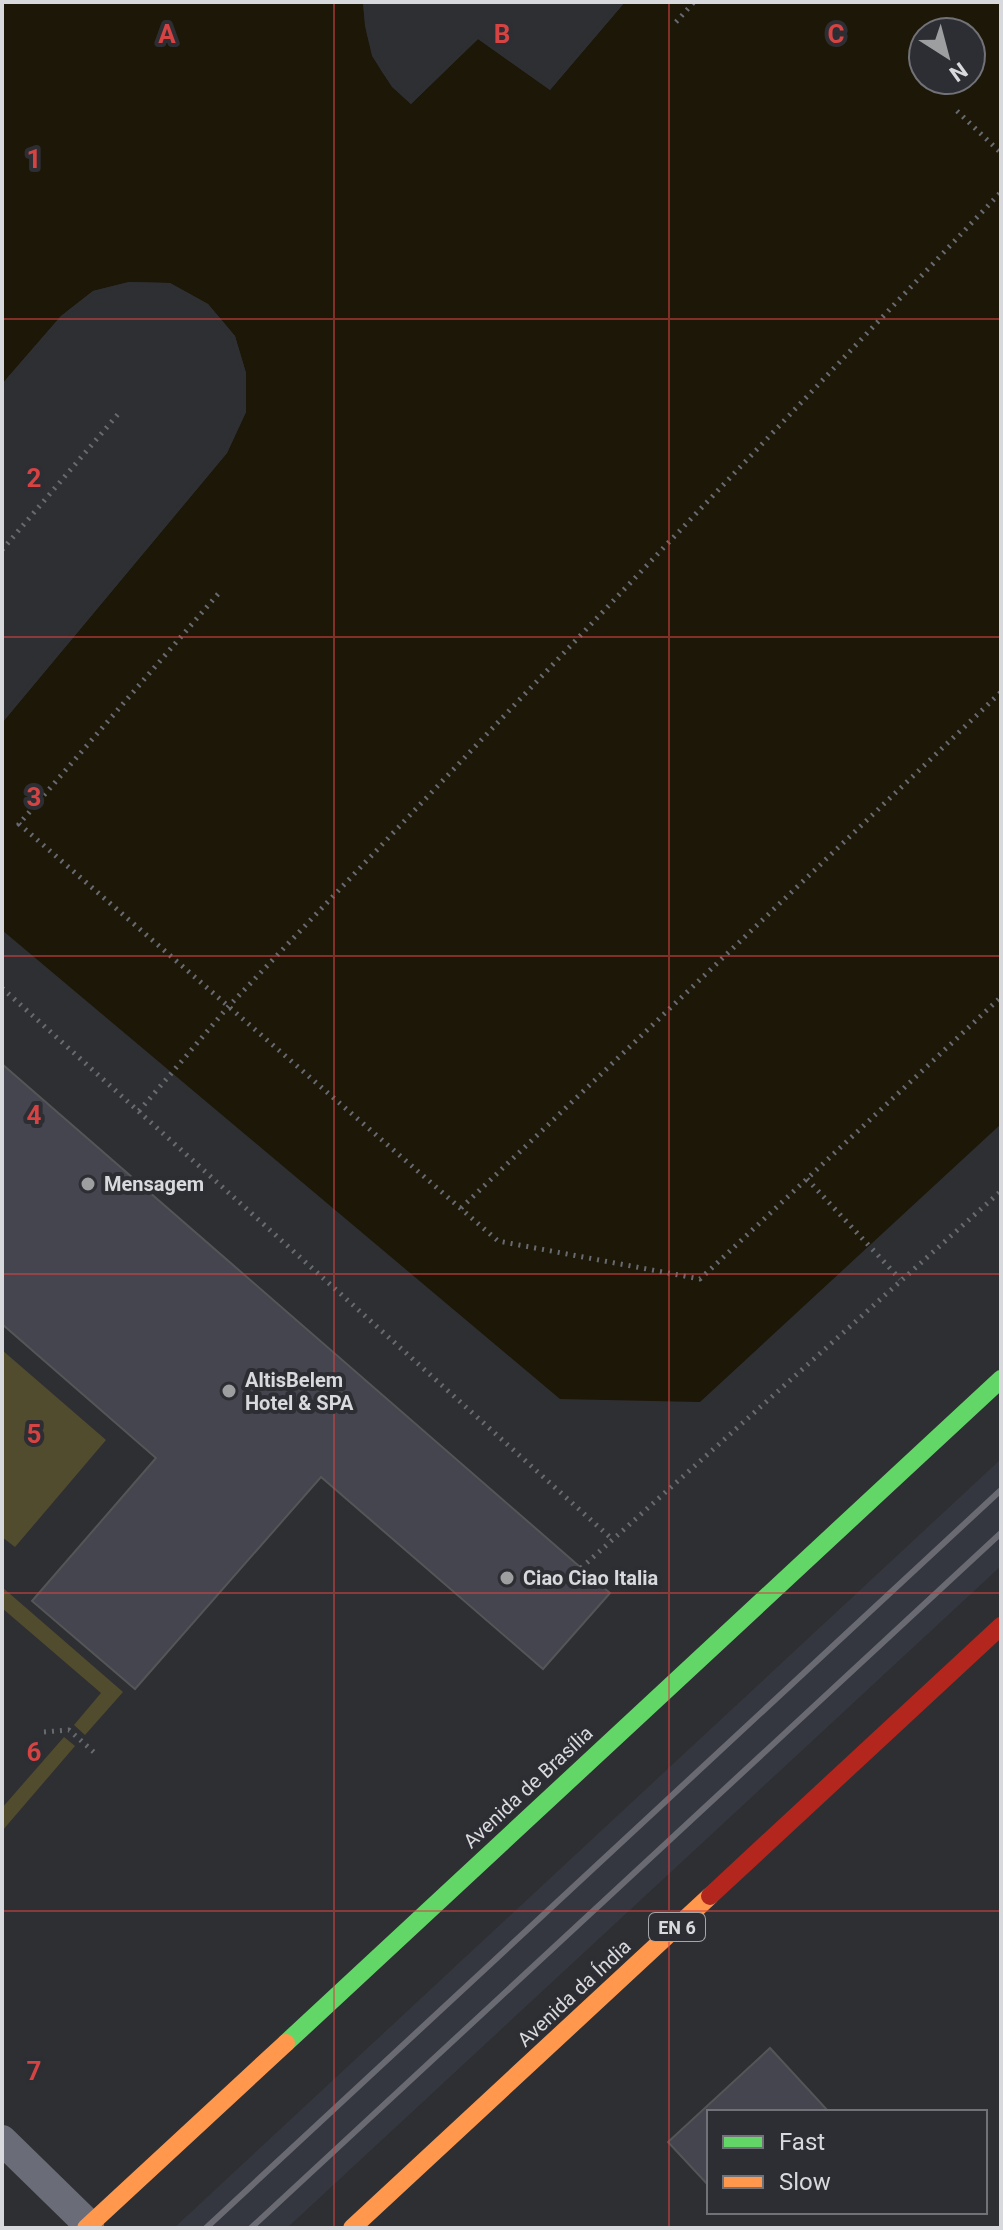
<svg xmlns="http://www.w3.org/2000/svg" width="1003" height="2230" font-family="Roboto,sans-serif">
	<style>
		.built { fill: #353740 }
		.green { fill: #524c2e }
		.water { fill: #1c1706; fill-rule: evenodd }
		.pier { fill: #2e2f32 }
		.building { fill: #44454e; stroke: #545557; stroke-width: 2 }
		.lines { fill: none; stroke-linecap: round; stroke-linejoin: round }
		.path { stroke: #686a71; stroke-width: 5; stroke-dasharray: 2 6; stroke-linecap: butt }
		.lane { stroke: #6a6c77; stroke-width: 30 }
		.fast { stroke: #63d668; stroke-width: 18 }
		.slow { stroke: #ff974d; stroke-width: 18 }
		.jam { stroke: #b3261e; stroke-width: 18 }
		.rail { stroke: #6a6b72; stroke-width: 6 }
		.grid { fill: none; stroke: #d64343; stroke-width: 2; stroke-opacity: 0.55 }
		.poi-dot { fill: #9c9ea0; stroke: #2d2e33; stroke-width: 3 }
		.labels { text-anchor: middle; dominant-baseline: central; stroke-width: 8; stroke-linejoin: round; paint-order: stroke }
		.shield { fill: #2d2e33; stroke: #a5a6a9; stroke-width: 2 }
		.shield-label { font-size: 18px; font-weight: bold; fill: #d8d9dc }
		.poi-label { font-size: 20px; font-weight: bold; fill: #d8d9dc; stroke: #2d2e33; text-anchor: start }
		.street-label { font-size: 20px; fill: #d8d9dc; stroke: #2d2e33 }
		.grid-label { font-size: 26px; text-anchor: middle; font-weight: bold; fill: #d64343; stroke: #2d2e33; stroke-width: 8; stroke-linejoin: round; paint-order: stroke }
	</style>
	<rect width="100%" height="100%" fill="#2e2f32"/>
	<path class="built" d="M1001 1459V1566L287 2228H174Z"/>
	<path class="green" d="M2 1350 106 1440 15 1547 2 1537Z
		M2 1587 123 1692 85 1735 74 1725 101 1693 2 1608Z
		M64 1737 75 1746 2 1831V1808Z"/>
	<path class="water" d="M2 2H363C366 47 376 74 411 104L478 39 550 90 625 2H1001V1124L700 1402 560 1399 2 930V723L227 453 246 412V373L235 336 208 304 170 283 129 282 93 291 61 316 2 384ZM923 32H971V80H923Z"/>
	<path class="pier" d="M363 2H367L369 26 376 55 395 85 411 99 478 35 549 85 620 2H625L550 90 478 39 411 104 392 87 372 56 365 26Z
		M129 282 170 283 208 304 235 336 246 373V412L227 453 2 723V717L223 451 242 411V373L231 338 205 307 168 287 129 286 95 294 63 319 2 388V384L61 316 93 291Z"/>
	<path class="building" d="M2 1064 610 1593 543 1669 321 1477 135 1689 32 1601 156 1458 2 1324Z
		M770 2048 829 2112H709V2186L668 2142Z"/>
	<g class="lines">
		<path class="path" d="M676 22 694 2
			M957 111 1001 153
			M2 550 119 413
			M218 594 19 824 498 1241 700 1279 1001 997
			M2 988 612 1539
			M139 1111 228 1007 1001 192
			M807 1179 900 1279
			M461 1208 1001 692
			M581 1568 1001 1191
			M44 1732 69 1730 96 1754"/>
		<path class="lane" d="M2 2140 89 2225"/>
		<path class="fast" d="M286 2043 1001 1379"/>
		<path class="slow" d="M86 2228 286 2043
			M352 2228 710 1896"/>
		<path class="jam" d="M710 1896 1001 1626"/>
		<path class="rail" d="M206 2228 1001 1490
			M251 2228 1001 1533"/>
	</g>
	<path class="grid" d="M334 2V2228M669 2V2228M2 319H1001M2 637H1001M2 956H1001M2 1274H1001M2 1593H1001M2 1911H1001"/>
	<g class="poi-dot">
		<circle cx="88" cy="1184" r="8"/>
		<circle cx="229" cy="1391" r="8"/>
		<circle cx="507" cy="1578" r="8"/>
	</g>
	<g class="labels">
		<rect class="shield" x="649" y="1913" width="56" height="28" rx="6"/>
		<g class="shield-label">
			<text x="677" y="1927">EN 6</text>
		</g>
		<g class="poi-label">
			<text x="104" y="1184">Mensagem</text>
			<text x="245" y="1380">AltisBelem<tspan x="245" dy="23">Hotel &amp; SPA</tspan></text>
			<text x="523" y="1578">Ciao Ciao Italia</text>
		</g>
		<g class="street-label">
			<text transform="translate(528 1787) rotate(-43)">Avenida de Brasília</text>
			<text transform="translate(574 1993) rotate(-43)">Avenida da Índia</text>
		</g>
	</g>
	<g class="grid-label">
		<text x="167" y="43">A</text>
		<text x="502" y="43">B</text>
		<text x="836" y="43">C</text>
		<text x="34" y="168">1</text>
		<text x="34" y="487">2</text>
		<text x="34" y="806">3</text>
		<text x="34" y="1124">4</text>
		<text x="34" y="1443">5</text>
		<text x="34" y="1761">6</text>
		<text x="34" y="2080">7</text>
	</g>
	<rect width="1003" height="2230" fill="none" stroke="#d8d9dc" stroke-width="8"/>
	<rect x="707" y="2110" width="280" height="104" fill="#2d2e33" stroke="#717277" stroke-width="2"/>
	<rect x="723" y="2136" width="40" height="12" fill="#63d668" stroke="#717277" stroke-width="2"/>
	<text x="779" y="2150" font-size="24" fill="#d8d9dc">Fast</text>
	<rect x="723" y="2176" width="40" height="12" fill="#ff974d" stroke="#717277" stroke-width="2"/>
	<text x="779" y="2190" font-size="24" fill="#d8d9dc">Slow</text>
	<g transform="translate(947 56) rotate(144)"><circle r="38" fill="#2d2e33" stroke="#717277" stroke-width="2"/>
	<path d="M0-6L14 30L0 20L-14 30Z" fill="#9c9ea0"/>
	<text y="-12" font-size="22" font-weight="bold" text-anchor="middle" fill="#d8d9dc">N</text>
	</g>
</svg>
